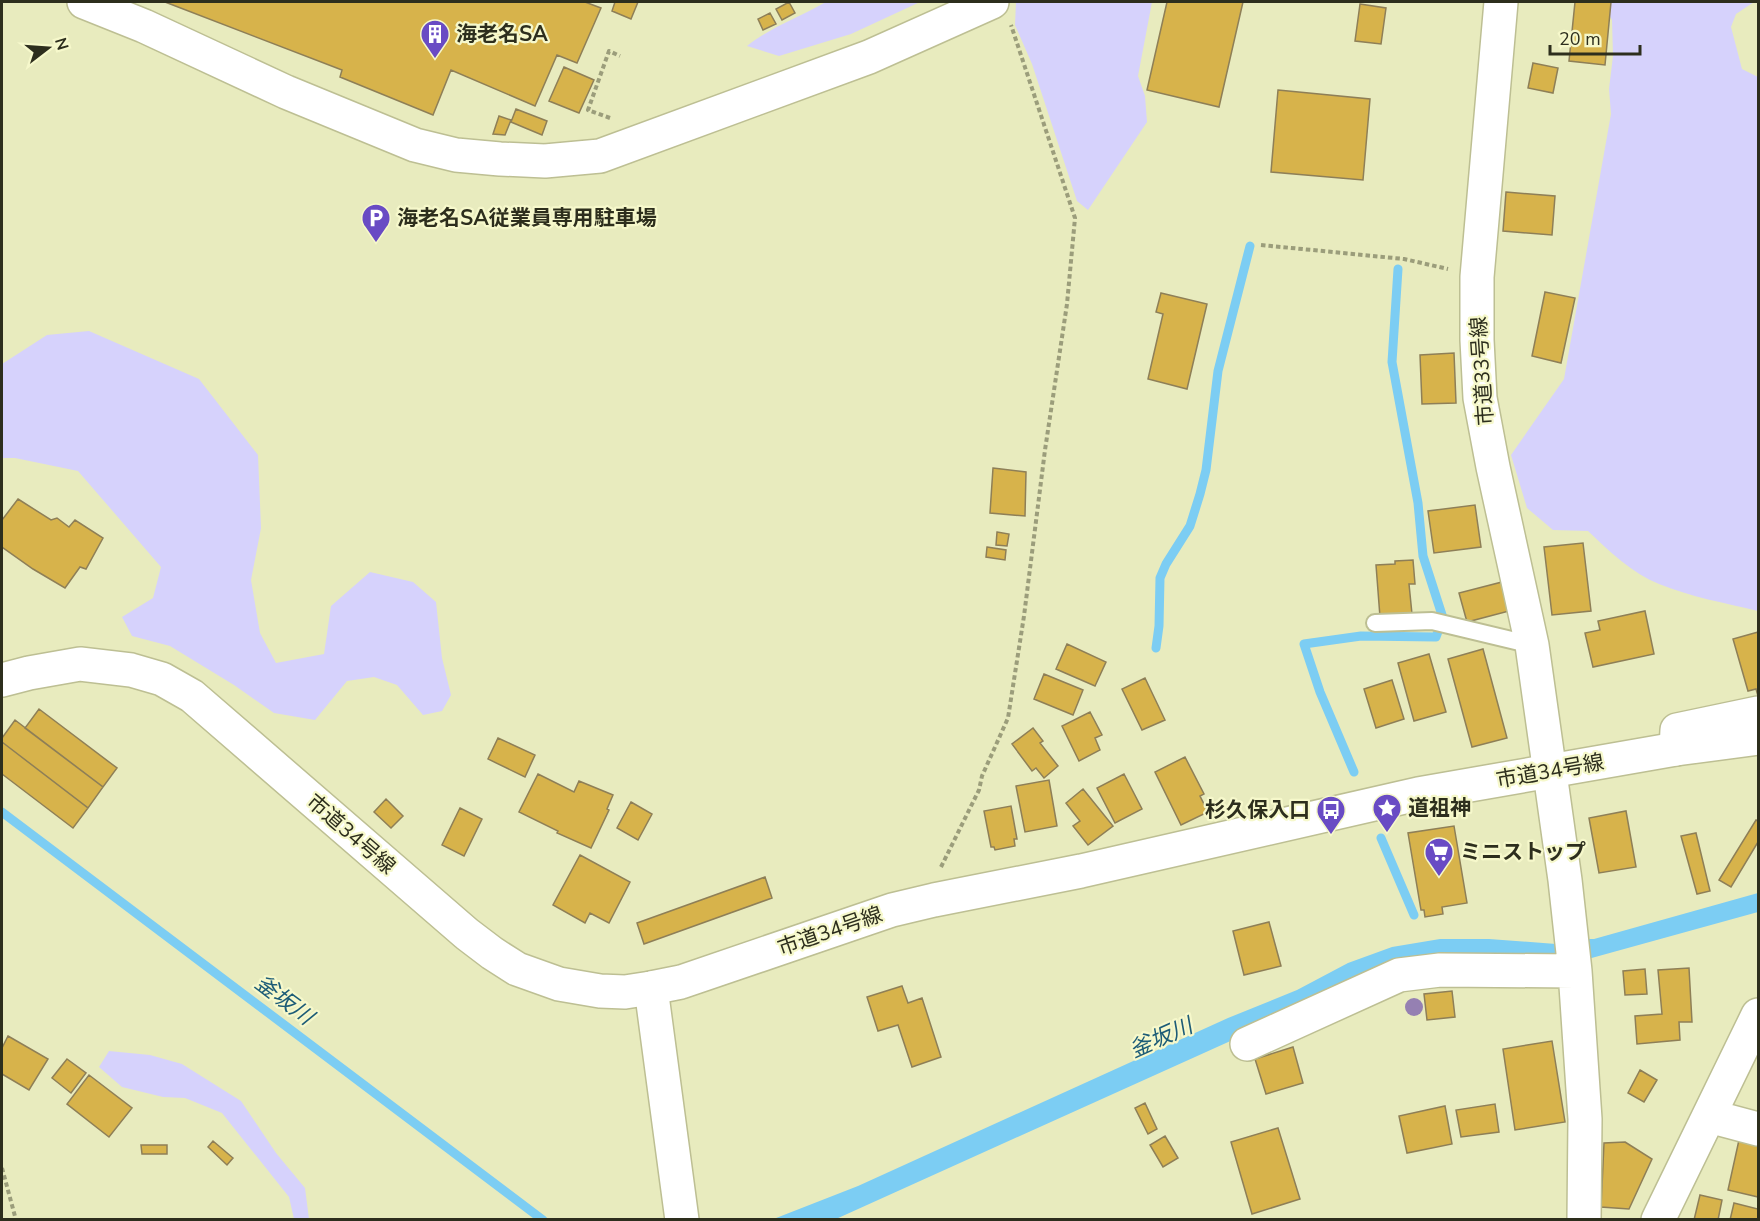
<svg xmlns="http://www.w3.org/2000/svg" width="1760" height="1221" font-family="'Nunito Sans','Noto Sans JP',sans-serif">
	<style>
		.green { fill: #d6d2fc }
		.water { fill: #7ccdf3 }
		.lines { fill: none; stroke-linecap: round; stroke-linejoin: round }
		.stream { stroke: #7ccdf3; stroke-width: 9 }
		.building { fill: #d7b34b; stroke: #8e7f57; stroke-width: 1.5 }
		.service-casing { stroke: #bdbf93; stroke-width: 20 }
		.minor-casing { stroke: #bdbf93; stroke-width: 36 }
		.tertiary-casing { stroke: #bdbf93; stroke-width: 36 }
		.path { stroke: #9b9d7b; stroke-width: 4; stroke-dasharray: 4.5 3; stroke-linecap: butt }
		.service { stroke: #fff; stroke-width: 16 }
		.minor { stroke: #fff; stroke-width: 33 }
		.tertiary { stroke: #fff; stroke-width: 33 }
		.tree { fill: #9580b2 }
		.labels { text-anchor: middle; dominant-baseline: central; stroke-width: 4.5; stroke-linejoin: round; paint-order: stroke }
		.poi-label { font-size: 21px; font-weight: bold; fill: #2d2e1d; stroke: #f6f8cb; text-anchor: start }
		.street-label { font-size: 21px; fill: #2d2e1d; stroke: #f6f8cb }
		.water-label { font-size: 22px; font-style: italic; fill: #1d5c77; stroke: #f6f8cb }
	</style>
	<rect width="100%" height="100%" fill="#e8ebbe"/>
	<path class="green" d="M826 2H920L851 34 779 56 747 46C771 27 800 17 826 2Z
		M1016 2H1152L1138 76 1145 96 1147 122 1088 210 1077 201 1032 64 1015 25Z
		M1590 2H1754L1736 14 1731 27 1742 69 1758 77V611C1725 603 1691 597 1659 584 1632 573 1609 551 1588 531L1553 530 1527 508 1511 455 1564 379 1611 114 1609 89 1613 56 1612 20 1604 6Z
		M89 331 199 379 258 455 261 528 251 580 260 633 276 663 324 654 331 606 370 572 413 582 436 602 442 658 451 695 442 711 423 715 397 685 374 677 347 681 315 720 274 713 234 685 170 646 132 636 122 617 153 598 161 567 78 471 15 458H2V364L47 335Z
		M109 1051 150 1055 182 1064 241 1101 276 1153 305 1188 309 1219H294L289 1197 222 1113 185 1098 163 1097 122 1087 99 1067Z"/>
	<path class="water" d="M1758 893V912L1588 959 1586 939H1594Z
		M1440 939H1489L1556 944 1557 964 1381 973 836 1219 771 1220 858 1186 1228 1018 1297 990 1348 963 1392 947Z"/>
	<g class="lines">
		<path class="stream" d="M1156 648 1159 626 1160 578 1166 564 1190 526 1200 494 1206 470 1218 371 1250 246
			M1354 772 1320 692 1304 644 1361 636 1436 637 1443 618 1423 556 1418 503 1392 362 1398 269
			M2 812 543 1220
			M1381 838 1414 915"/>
	</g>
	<path class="building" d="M165 2H585L601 8 577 63 557 55 535 106 451 70 433 115 340 77 342 70Z
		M615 2H638L631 19 612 11Z
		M789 2 795 13 782 20 776 9Z
		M1167 2H1243L1219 107 1147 90Z
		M1575 2H1611L1605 65 1569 61Z
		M1360 4 1386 8 1381 44 1355 41Z
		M770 13 776 24 763 30 758 19Z
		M1533 63 1558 68 1553 93 1528 88Z
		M564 67 594 80 579 113 549 101Z
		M1278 90 1370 99 1363 180 1271 172Z
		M516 109 547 121 542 135 511 122Z
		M499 116 511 120 505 135 493 134Z
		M1506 192 1555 196 1552 235 1503 231Z
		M1545 292 1575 298 1561 363 1532 356Z
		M1161 293 1207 304 1187 389 1148 379 1163 314 1156 312Z
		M1454 353 1456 403 1422 404 1420 355Z
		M993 468 1026 472 1025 516 990 513Z
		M18 499 51 520 57 518 69 527 75 520 103 538 86 569 80 567 65 588 33 569 2 547V520Z
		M1475 505 1481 547 1434 553 1428 511Z
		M997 532 1009 534 1007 546 996 545Z
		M1583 543 1591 611 1552 615 1544 547Z
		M987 547 1006 550 1005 560 986 557Z
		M1413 560 1415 584H1409L1412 614 1380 617 1376 565 1395 564V561Z
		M1502 582 1509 611 1467 622 1459 593Z
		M1645 611 1654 654 1593 667 1585 633 1600 630 1598 621Z
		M1758 632V696L1756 689 1748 691 1733 639Z
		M1067 644 1106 662 1095 686 1056 669Z
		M1483 649 1507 738 1472 747 1448 659Z
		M1429 654 1446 712 1414 721 1398 663Z
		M1044 674 1083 690 1073 715 1034 699Z
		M1145 678 1165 720 1142 730 1122 689Z
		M1392 680 1404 719 1376 728 1364 689Z
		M39 709 117 768 103 787 25 728Z
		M1090 712 1102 735 1095 738 1100 750 1079 761 1062 726Z
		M15 720 103 787 88 808 2 742V738Z
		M1033 728 1043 741 1040 743 1058 766 1044 778 1036 768 1032 771 1012 744Z
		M498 738 535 755 525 777 488 759Z
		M2 742 88 808 73 828 2 774Z
		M1185 757 1204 794 1200 796 1208 812 1181 825 1155 772Z
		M538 774 574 792 579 781 613 795 607 809 609 810 591 848 557 833 558 831 519 812Z
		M1124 774 1142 809 1115 823 1097 788Z
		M1049 780 1057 826 1025 832 1016 786Z
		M1083 789 1113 826 1088 845 1073 826 1080 821 1066 803Z
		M386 799 403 816 391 828 374 812Z
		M631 802 652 814 638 840 617 828Z
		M1011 806 1017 839H1014L1015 846 995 850 994 847H991L984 811Z
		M460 808 482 819 464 856 442 845Z
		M1626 811 1636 867 1599 873 1589 818Z
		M1756 820 1758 821V842L1731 887 1719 880Z
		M1454 826 1467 903 1442 907 1443 914 1425 917 1424 910H1421L1408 833Z
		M1696 833 1710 891 1697 894 1681 836Z
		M580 855 630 882 609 923 590 913 585 923 553 905Z
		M765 877 772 898 644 944 637 923Z
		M1269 922 1281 966 1244 975 1233 931Z
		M1689 968 1692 1022H1679L1680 1040 1637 1044 1635 1016 1662 1014 1658 970Z
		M1645 969 1647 994 1625 995 1623 971Z
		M902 986 908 1003 922 998 941 1057 912 1067 898 1025 878 1031 867 997Z
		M1452 991 1455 1017 1427 1020 1424 994Z
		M8 1036 48 1059 29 1090 2 1074V1048Z
		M1552 1041 1565 1122 1515 1130 1503 1049Z
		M1293 1047 1303 1083 1266 1094 1255 1059Z
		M67 1059 86 1073 71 1093 52 1078Z
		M1640 1070 1657 1080 1644 1102 1628 1093Z
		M89 1075 132 1108 109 1137 67 1104Z
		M1145 1103 1157 1129 1148 1134 1135 1108Z
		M1495 1104 1499 1132 1461 1137 1456 1110Z
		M1445 1106 1452 1144 1407 1153 1399 1116Z
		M1278 1128 1300 1199 1252 1214 1231 1142Z
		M1165 1136 1178 1158 1163 1167 1150 1145Z
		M1739 1140 1758 1145V1197L1728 1190Z
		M213 1141 233 1158 227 1165 208 1147Z
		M1625 1142 1652 1159 1629 1209 1601 1207 1604 1143Z
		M141 1145H167V1154H142Z
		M1700 1195 1722 1200 1718 1220H1694Z
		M1734 1203 1758 1209V1220H1730Z"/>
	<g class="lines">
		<g class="service-casing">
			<path id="service" d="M1375 623 1432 621 1532 645"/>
		</g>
		<g class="minor-casing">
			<path id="minor" d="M84 2 144 26 286 92 415 145 456 155 500 159 545 161 600 156 869 57 992 2
				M1501 2 1477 277V340L1480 398 1493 467 1532 645 1565 880 1575 971 1585 1119 1584 1220
				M1676 749 1677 730 1758 713
				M651 988 682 1220
				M1247 1044 1399 975 1440 970 1575 971
				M1709 1116 1758 1129
				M1658 1220 1758 1015"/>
		</g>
		<g class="tertiary-casing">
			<path id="tertiary" d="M2 680 29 673 80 664 131 670 162 679 192 696 467 934 492 953 517 969 559 984 600 991 625 992 651 988 681 982 892 910 934 900 1081 871 1418 794 1676 749 1758 738"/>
		</g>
		<path class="path" d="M610 118 588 110 609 51 620 56
			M1261 245 1404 259 1448 269
			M941 867 979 790 982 776 1008 718 1024 616 1045 450 1067 304 1075 218 1011 25
			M2 1168 16 1220"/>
		<use href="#service" class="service"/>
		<use href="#minor" class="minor"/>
		<use href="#tertiary" class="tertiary"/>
	</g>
	<circle class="tree" cx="1414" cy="1007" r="9"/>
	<defs>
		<g id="building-pin" transform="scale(1.5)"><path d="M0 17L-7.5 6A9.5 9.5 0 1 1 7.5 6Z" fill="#694bc4" stroke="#f6f8cb"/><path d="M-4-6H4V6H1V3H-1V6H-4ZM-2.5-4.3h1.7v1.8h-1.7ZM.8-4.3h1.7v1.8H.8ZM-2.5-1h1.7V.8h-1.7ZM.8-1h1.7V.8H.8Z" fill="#fff"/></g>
		<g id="parking-pin" transform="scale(1.5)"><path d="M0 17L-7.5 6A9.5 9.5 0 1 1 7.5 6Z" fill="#694bc4" stroke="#f6f8cb"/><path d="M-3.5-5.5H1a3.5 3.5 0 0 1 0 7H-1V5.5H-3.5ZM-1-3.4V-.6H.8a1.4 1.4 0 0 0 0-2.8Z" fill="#fff"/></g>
		<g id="sight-pin" transform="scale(1.5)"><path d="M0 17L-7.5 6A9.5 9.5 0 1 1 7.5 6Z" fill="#694bc4" stroke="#f6f8cb"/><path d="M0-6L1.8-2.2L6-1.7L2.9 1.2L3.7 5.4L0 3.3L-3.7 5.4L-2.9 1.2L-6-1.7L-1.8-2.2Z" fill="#fff"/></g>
		<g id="bus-pin" transform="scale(1.5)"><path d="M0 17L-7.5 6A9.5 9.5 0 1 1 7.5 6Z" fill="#694bc4" stroke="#f6f8cb"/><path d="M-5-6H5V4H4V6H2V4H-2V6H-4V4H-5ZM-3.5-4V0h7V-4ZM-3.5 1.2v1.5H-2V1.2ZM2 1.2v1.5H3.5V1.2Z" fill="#fff"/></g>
		<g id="supermarket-pin" transform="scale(1.5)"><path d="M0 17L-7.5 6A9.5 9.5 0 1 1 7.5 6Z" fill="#694bc4" stroke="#f6f8cb"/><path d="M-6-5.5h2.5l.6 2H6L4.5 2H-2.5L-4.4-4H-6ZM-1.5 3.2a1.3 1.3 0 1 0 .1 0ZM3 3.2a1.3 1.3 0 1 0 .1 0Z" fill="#fff"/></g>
	</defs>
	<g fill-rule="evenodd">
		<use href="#building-pin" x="435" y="34"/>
		<use href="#parking-pin" x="376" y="218"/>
		<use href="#sight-pin" x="1387" y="808"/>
		<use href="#bus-pin" x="1331" y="810"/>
		<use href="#supermarket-pin" x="1439" y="852"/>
	</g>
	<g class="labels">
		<g class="poi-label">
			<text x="456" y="34">海老名SA</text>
			<text x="397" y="218">海老名SA従業員専用駐車場</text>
			<text x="1408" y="808">道祖神</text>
			<text x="1310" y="810" text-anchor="end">杉久保入口</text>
			<text x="1460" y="852">ミニストップ</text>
		</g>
		<g class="street-label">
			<text transform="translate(1482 371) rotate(-94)">市道33号線</text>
			<text transform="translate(1550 771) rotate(-10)">市道34号線</text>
			<text transform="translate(351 834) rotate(41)">市道34号線</text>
			<text transform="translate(830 931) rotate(-19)">市道34号線</text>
		</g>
		<g class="water-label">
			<text transform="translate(284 1000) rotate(37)">釜坂川</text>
			<text transform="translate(1161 1038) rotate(-24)">釜坂川</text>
		</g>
	</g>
	<rect width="1760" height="1221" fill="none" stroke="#2d2e1d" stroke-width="6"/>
	<g transform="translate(48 48) rotate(73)" stroke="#f6f8cb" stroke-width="4.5" paint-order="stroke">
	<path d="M0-4.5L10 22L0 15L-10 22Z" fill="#2d2e1d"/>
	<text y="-9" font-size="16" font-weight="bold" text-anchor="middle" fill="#2d2e1d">N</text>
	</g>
	<path d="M1550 45v9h90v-9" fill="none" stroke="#2d2e1d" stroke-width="3"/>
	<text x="1559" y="45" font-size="18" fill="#2d2e1d" stroke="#f6f8cb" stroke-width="4.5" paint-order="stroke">20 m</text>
</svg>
